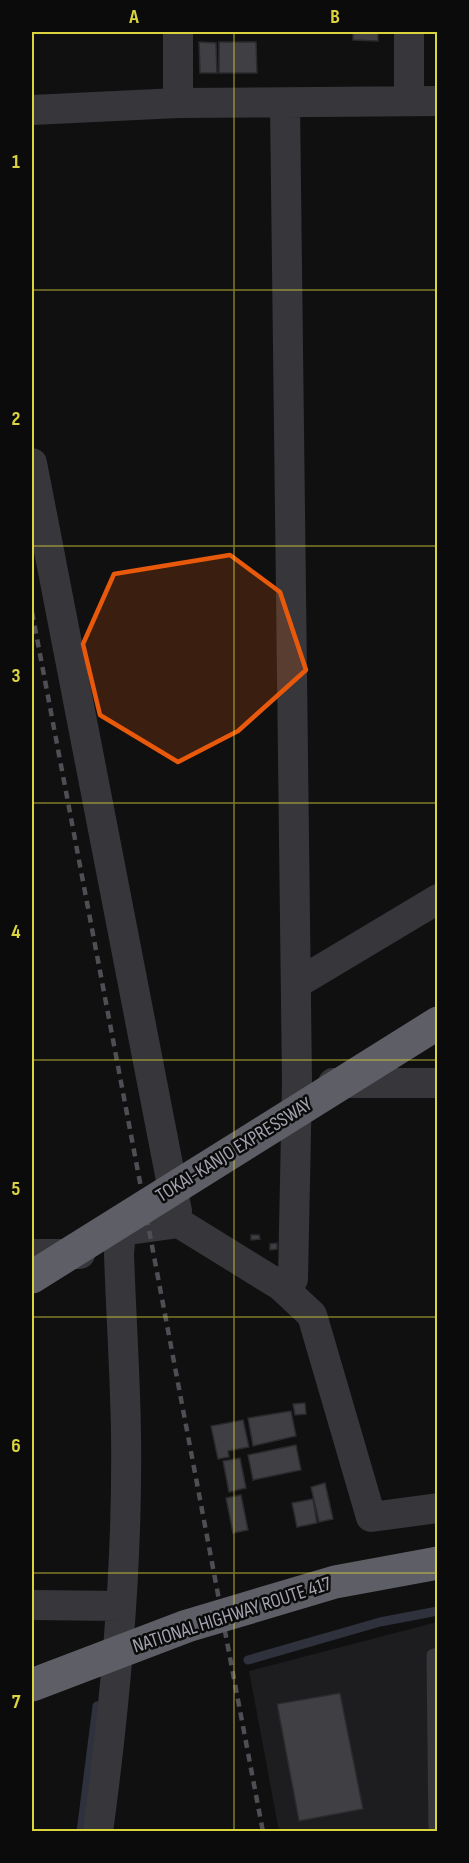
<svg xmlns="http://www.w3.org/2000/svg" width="469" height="1863" font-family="'Sofia Sans Condensed',sans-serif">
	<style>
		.built { fill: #1d1c1e }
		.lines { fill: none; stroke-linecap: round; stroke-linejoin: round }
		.stream { stroke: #2f323c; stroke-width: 9 }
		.building { fill: #403f44; stroke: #2b2a2d; stroke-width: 1.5 }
		.lane { stroke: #37363b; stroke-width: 15 }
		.street { stroke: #37363b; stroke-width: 30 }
		.rail { stroke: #4e4e54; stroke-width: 4.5; stroke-dasharray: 8 6; stroke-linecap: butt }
		.highway-bridge { stroke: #5e5e66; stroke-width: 33 }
		.marked { fill: #e8590c; fill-opacity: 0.2; stroke: #e8590c; stroke-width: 4.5; stroke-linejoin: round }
		.grid { fill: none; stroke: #dcd43d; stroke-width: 1.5; stroke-opacity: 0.55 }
		.labels { text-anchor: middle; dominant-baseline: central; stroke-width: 5; stroke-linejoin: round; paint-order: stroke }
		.street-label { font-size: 20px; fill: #a3a3b0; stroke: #0b0b0c }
		.neatline { fill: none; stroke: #dcd43d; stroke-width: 2 }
		.grid-label { font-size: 20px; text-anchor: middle; font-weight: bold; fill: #dcd43d }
	</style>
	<rect width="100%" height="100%" fill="#101011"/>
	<path class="built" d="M437 1622V1831H279L249 1671Z"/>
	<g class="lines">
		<path class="stream" d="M248 1660 380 1622 438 1611
			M81 1832 97 1706"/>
	</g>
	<path class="building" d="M353 32H378V41L353 40Z
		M199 42 216 43 217 73H200Z
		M219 42H256L257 73H219Z
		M251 1235H259L260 1239 251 1240Z
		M277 1243V1249L270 1250V1244Z
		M305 1403 306 1414 295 1415 293 1404Z
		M291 1411 296 1436 253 1446 248 1418Z
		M243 1420 249 1447 228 1451 229 1457 218 1459 211 1426Z
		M296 1445 301 1470 253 1480 248 1455Z
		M240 1458 246 1488 229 1492 223 1461Z
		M325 1483 333 1519 319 1522 311 1487Z
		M241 1495 248 1530 233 1533 226 1498Z
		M313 1499 317 1523 297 1527 292 1503Z
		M340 1693 363 1809 299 1821 277 1704Z"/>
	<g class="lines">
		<path class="lane" d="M436 1832 434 1656 438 1655"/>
		<path class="street" d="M178 32V103L438 101
			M409 101V32
			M32 110 178 103
			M32 463 177 1211
			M296 984 438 899
			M333 1083H438
			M32 1254H80
			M281 1286 293 1279 297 1083 285 103
			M32 1605 121 1606
			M98 1832C116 1699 128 1566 126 1432 125 1373 121 1313 119 1254L121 1231 179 1223 281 1286 312 1315 371 1517 438 1508"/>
		<path class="rail" d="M32 612 263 1832"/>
		<path class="highway-bridge" d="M32 1277 438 1023
			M32 1685 187 1626 335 1582 438 1563"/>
	</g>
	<path class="marked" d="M230 555 280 592 306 670 238 731 178 762 100 715 83 644 114 574Z"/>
	<path class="grid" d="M234 32V1832M32 290H438M32 546H438M32 803H438M32 1060H438M32 1317H438M32 1573H438"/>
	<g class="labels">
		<g class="street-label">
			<text transform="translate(234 1150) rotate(-32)">TOKAI-KANJO EXPRESSWAY</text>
			<text transform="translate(232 1615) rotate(-18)">NATIONAL HIGHWAY ROUTE 417</text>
		</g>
	</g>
	<rect width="469" height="1863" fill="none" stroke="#0b0b0c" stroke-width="66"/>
	<rect x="33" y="33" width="403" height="1797" class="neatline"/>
	<g class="grid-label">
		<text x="134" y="23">A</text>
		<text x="335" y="23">B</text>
		<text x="16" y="168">1</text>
		<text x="16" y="425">2</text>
		<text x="16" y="682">3</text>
		<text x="16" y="938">4</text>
		<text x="16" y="1195">5</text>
		<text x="16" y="1452">6</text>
		<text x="16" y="1708">7</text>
	</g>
</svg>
